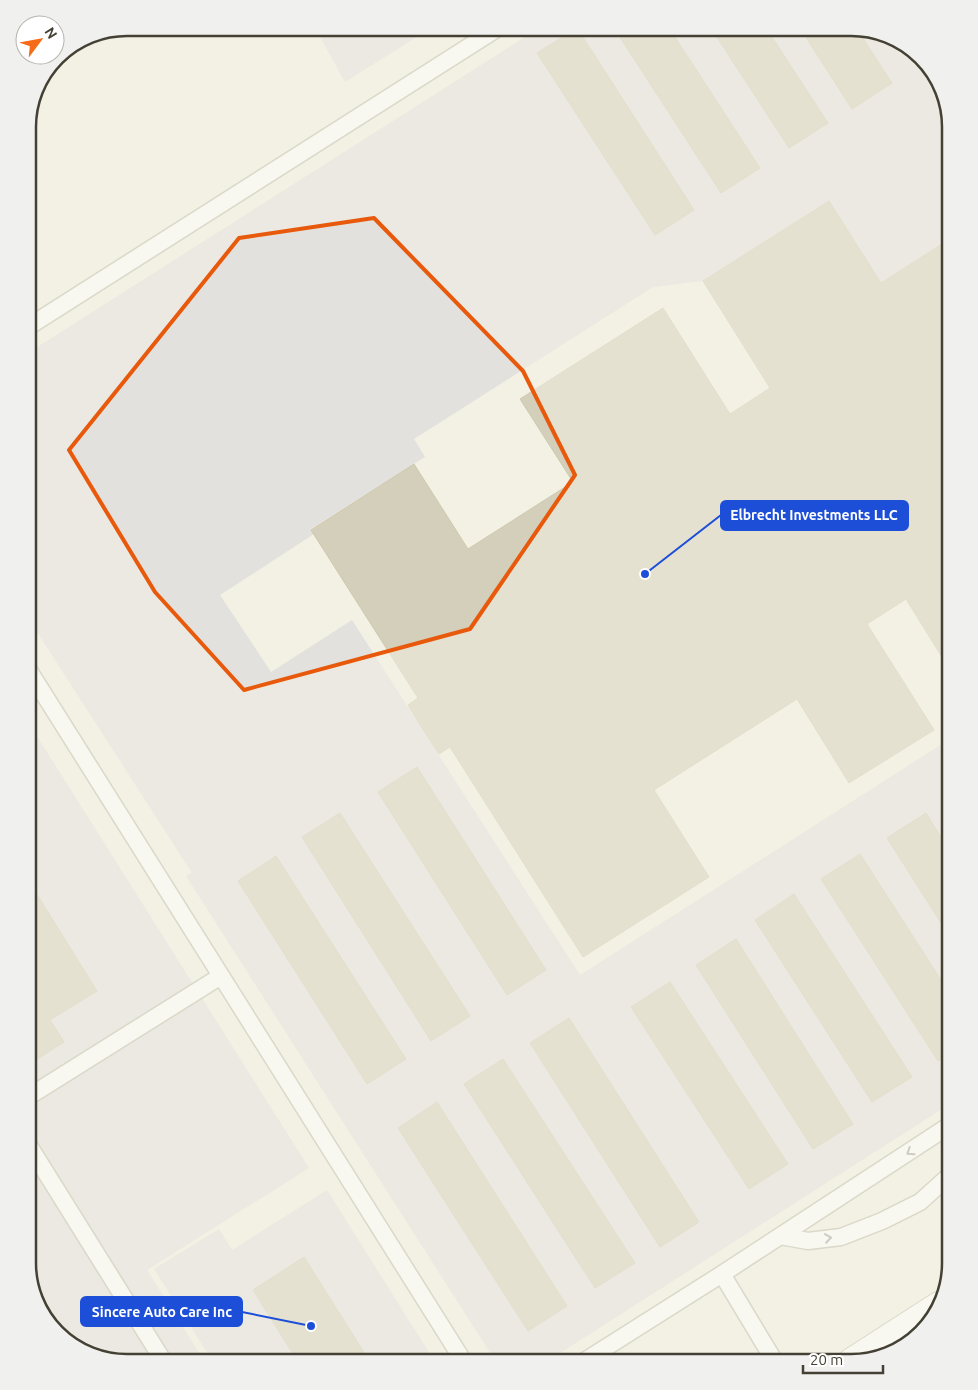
<svg xmlns="http://www.w3.org/2000/svg" width="978" height="1390" font-family="Ubuntu,sans-serif">
	<style>
		.parking { fill: #e2e1dd }
		.building { fill: #d3cfba; stroke: #cec9ad }
		.lines { fill: none; stroke-linecap: round; stroke-linejoin: round }
		.lane-casing { stroke: #bdbba7; stroke-width: 19 }
		.street-casing { stroke: #bdbba7; stroke-width: 30 }
		.lane { stroke: #fff; stroke-width: 16 }
		.street { stroke: #fff; stroke-width: 28 }
		.oneway { stroke: #a2a09a }
		.marked { fill: none; stroke: #e8590c; stroke-width: 4; stroke-linejoin: round }
		.rim { fill: none; stroke: #444134; stroke-width: 2.5 }
		.leader { fill: none; stroke: #1d4ed8; stroke-width: 2 }
		.callout-dot { fill: #1d4ed8; stroke: #fff; stroke-width: 2 }
		.callout { fill: #1d4ed8; stroke: #1d4ed8; stroke-width: 2 }
		.callout-label { font-size: 14px; text-anchor: middle; font-weight: bold; fill: #fff }
	</style>
	<rect width="100%" height="100%" fill="#f2f1e4"/>
	<path class="parking" d="M315 28H431L345 82Z
		M539 28H857L901 41 937 77 950 127V239L881 283 828 201 703 281 653 287 414 439 425 457 311 529 314 534 220 595 271 672 352 620 580 975 950 739V1104L546 1362H496L186 876 192 873 28 618V353Z
		M28 722 309 1168 147 1270 205 1362H121L77 1349 41 1313 28 1263V1065L63 1042 50 1020 97 991 28 880Z
		M327 1190 435 1362H370L304 1258 253 1290 298 1362H213L154 1269 219 1229 232 1250Z"/>
	<path class="building" d="M577 28 694 210 655 235 537 53Z
		M614 28H669L760 168 721 193Z
		M711 28H766L828 123 789 148Z
		M800 28H856L892 83 852 109Z
		M829 201 881 283 950 239V670L906 599 867 624 934 730 849 783 797 699 654 790 709 877 583 957 450 747 439 754 420 725 408 705 418 698 311 530 414 464 468 549 573 482 520 399 663 308 730 414 770 388 703 281Z
		M417 767 546 970 507 995 378 792Z
		M340 813 470 1016 431 1041 302 837Z
		M926 813 950 852V937L887 838Z
		M860 854 950 994V1053L938 1061 821 879Z
		M276 856 406 1059 367 1084 238 881Z
		M28 880 97 991 50 1020 64 1042 28 1065Z
		M794 894 912 1077 872 1102 755 920Z
		M736 939 853 1124 813 1149 696 965Z
		M670 982 788 1164 749 1189 631 1007Z
		M569 1018 699 1222 660 1247 530 1043Z
		M503 1059 635 1263 595 1288 464 1084Z
		M437 1102 567 1306 528 1331 398 1128Z
		M304 1257 370 1362H298L253 1290Z"/>
	<g class="lines">
		<g class="lane-casing">
			<path id="lane" d="M28 327 498 28
				M28 669 464 1362
				M28 1097 221 976
				M28 1144 164 1362
				M780 1236 808 1241 841 1237 882 1221 920 1202 950 1175
				M722 1274 950 1125
				M583 1362 722 1274 775 1362"/>
		</g>
		<g class="street-casing">
			<path id="street" d="M852 1362 939 1306"/>
		</g>
		<use href="#lane" class="lane"/>
		<use href="#street" class="street"/>
	</g>
	<defs><path id="oneway-chevron" d="M-2-3.5L2.5 0L-2 3.5" fill="none" stroke-width="1.6" stroke-linecap="round" stroke-linejoin="round" transform="scale(1.25)"/></defs>
	<g class="oneway">
		<use href="#oneway-chevron" transform="translate(910 1152) rotate(147)"/>
		<use href="#oneway-chevron" transform="translate(828 1238) rotate(-8)"/>
	</g>
	<path d="M0 0H978V1390H0ZM374 218 523 371 575 475 470 629 244 690 155 592 69 450 239 238Z" fill="#f2f1e4" fill-opacity=".55" fill-rule="evenodd"/>
	<path class="marked" d="M374 218 523 371 575 475 470 629 244 690 155 592 69 450 239 238Z"/>
	<path d="M0 0H978V1390H0ZM127 36H851A91 91 0 0 1 942 127V1263A91 91 0 0 1 851 1354H127A91 91 0 0 1 36 1263V127A91 91 0 0 1 127 36Z" fill="#f0f0ef" fill-rule="evenodd"/>
	<path class="rim" d="M127 36H851A91 91 0 0 1 942 127V1263A91 91 0 0 1 851 1354H127A91 91 0 0 1 36 1263V127A91 91 0 0 1 127 36Z"/>
	<path class="leader" d="M645 574L721 515M311 1326L242 1312"/>
	<g class="callout-dot">
		<circle cx="645" cy="574" r="5"/>
		<circle cx="311" cy="1326" r="5"/>
	</g>
	<g class="callout">
		<rect x="721" y="501" width="187" height="29" rx="5"/>
		<rect x="81" y="1297" width="161" height="29" rx="5"/>
	</g>
	<g class="callout-label">
		<text x="814" y="520">Elbrecht Investments LLC</text>
		<text x="162" y="1317">Sincere Auto Care Inc</text>
	</g>
	<g transform="translate(40 40) rotate(58)"><circle r="24" fill="#ffffff" stroke="#b4b3ae"/>
	<path d="M0-4L9 19L0 12L-9 19Z" fill="#f56c18"/>
	<text y="-8" font-size="14" font-weight="bold" text-anchor="middle" fill="#444134">N</text>
	</g>
	<path d="M803 1365v8h80v-8" fill="none" stroke="#444134" stroke-width="2.5"/>
	<text x="810" y="1365" font-size="15" fill="#444134" stroke="#ffffff" stroke-width="4" paint-order="stroke">20 m</text>
</svg>
